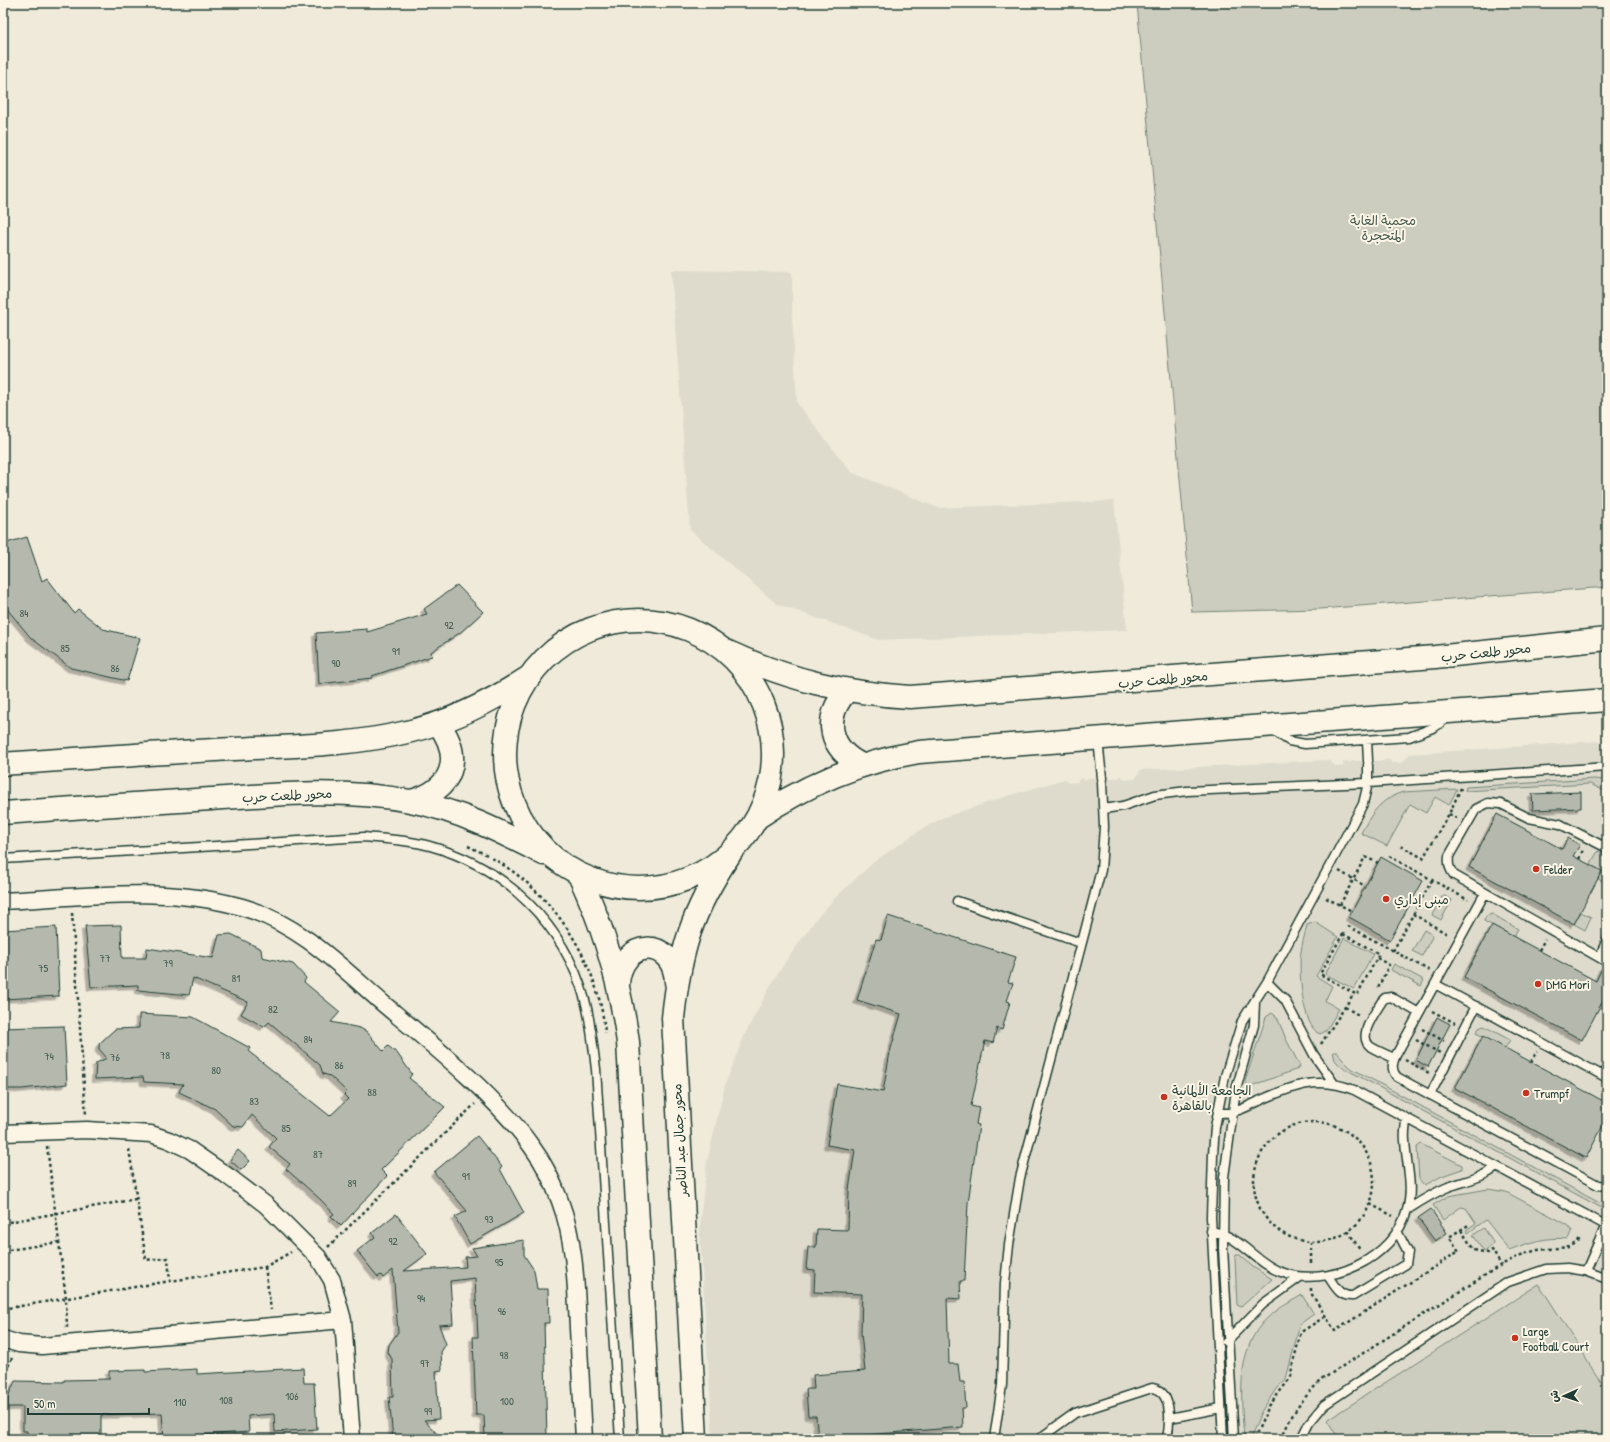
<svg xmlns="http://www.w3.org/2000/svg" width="1610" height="1442" font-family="'Patrick Hand','Playpen Sans Arabic',sans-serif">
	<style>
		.built { fill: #dedbcc }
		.green { fill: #cccdbf; stroke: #76857a }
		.building { fill: #b5b9ad; stroke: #1f3d34; filter: url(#shadow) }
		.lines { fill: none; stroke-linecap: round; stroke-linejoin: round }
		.service-casing { stroke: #1f3d34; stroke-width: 11 }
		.minor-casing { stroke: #1f3d34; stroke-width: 19 }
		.secondary-casing { stroke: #1f3d34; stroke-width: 25 }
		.primary-casing { stroke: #1f3d34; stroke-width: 25 }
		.path { stroke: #1f3d34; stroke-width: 2.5; stroke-dasharray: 3 3; stroke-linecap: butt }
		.service { stroke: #fcf5e5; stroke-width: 8 }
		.minor { stroke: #fcf5e5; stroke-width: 16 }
		.secondary { stroke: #fcf5e5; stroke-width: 22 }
		.primary { stroke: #fcf5e5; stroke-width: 22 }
		.poi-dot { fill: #c8321e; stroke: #fcf5e5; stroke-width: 1.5 }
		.labels { text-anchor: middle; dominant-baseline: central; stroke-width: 4; stroke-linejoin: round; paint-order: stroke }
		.number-label { font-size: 11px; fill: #445c52 }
		.park-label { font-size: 13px; fill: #425a50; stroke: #fcf5e5 }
		.street-label { font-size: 13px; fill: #1f3d34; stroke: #fcf5e5 }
		.poi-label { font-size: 13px; fill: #1f3d34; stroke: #fcf5e5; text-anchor: start }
	</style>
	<defs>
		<filter id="shadow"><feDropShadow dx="-3.5" dy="3.5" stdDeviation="0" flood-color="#0004"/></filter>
	</defs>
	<rect width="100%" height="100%" fill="#efeada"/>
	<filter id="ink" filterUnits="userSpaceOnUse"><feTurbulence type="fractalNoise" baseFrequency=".025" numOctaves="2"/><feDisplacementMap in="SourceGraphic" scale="8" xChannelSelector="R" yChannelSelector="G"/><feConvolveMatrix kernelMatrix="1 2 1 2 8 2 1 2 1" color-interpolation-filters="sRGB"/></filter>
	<g filter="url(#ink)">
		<path class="built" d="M671 270 792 272V316L797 403 851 472 938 508 1114 501 1127 630 879 640 777 604 690 530Z
			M1599 741 1607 747V1439H713L700 1235 701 1213 707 1162 725 1085 745 1034 771 985 786 961 817 918 835 898 875 861 919 831 942 818 998 799 1065 779 1068 783 1078 782V780L1082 778 1087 780V778H1119L1121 776 1126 780 1135 779 1141 770 1328 760 1337 767 1343 766V763L1347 761 1350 763 1352 761H1384L1386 759 1391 761V763H1401L1410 754Z"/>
		<path class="green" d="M1137 3H1607V587L1320 609 1192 612Z
			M1594 779 1607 780V792L1590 784 1465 791 1466 787Z
			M1457 789 1449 805 1435 797 1426 813 1410 804 1387 846 1361 833C1372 813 1380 799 1403 792Z
			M1598 851 1607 856 1606 883 1598 879 1602 871 1590 865Z
			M1443 895 1452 900 1441 920 1432 915Z
			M1581 912 1591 917 1585 930 1574 924Z
			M1492 914 1518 929 1513 937 1484 921 1486 916Z
			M1315 922 1338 937 1316 976 1332 986 1325 1001 1339 1009 1326 1031 1320 1034C1302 1028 1298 968 1301 952 1302 943 1305 934 1307 925Z
			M1424 930 1433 935 1422 956 1412 951Z
			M1344 938 1373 954 1354 989 1325 974Z
			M1394 964 1424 980 1421 986 1391 970Z
			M1272 1013 1277 1017 1286 1039 1300 1066 1298 1069 1248 1087 1245 1081 1266 1017Z
			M1484 1026 1510 1040 1505 1048 1476 1033 1479 1028Z
			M1333 1052H1338L1341 1058 1351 1068 1607 1207V1211L1340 1066 1335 1060Z
			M1421 1144 1462 1165V1169L1442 1176 1425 1185 1423 1184 1419 1179 1417 1147Z
			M1488 1189 1506 1192 1568 1225 1572 1230 1568 1239C1547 1236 1528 1243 1509 1250L1486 1220 1468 1233 1466 1230 1476 1223 1466 1208 1461 1207 1443 1220 1433 1205 1448 1196Z
			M1484 1228 1494 1244 1484 1251 1473 1235Z
			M1236 1255H1240L1253 1267 1272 1279 1241 1307 1237 1305 1235 1258Z
			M1539 1284 1607 1391V1434L1600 1439H1339L1327 1420Z
			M1302 1295 1314 1314 1300 1324 1286 1379 1276 1389 1261 1412 1250 1439H1244C1241 1395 1234 1340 1276 1311 1284 1305 1294 1300 1302 1295Z"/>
		<path class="building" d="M27 537 42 581 47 578 74 613 78 609 103 629 140 638 127 681 71 668 31 638 3 604V544Z
			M457 585 483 612 461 632 431 652 432 656 372 676V678L319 684 316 633 367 629V632L427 614 424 609Z
			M1581 792V808L1533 810 1532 794Z
			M1497 814 1562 849 1568 838 1580 845 1573 856 1602 871 1574 924 1469 867Z
			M1381 857 1423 881 1390 940 1349 917Z
			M888 916 1016 957 1008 982 1013 983 1007 1001 1010 1002 1002 1030 997 1028 993 1043 985 1041 971 1106 979 1108 976 1124 979 1125 968 1203 964 1281H960L961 1299 947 1298 949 1364H958L960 1382H964L966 1408H962L963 1427 818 1439 816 1416H808L806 1389H814L813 1375 865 1371 861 1333 862 1294 814 1292 815 1270 806 1269 808 1247H816L817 1229 848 1230 849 1190 855 1150 827 1145 837 1084 883 1092 890 1052 901 1014 857 1000 876 939 881 940Z
			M121 925 122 958H146L147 948 213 958 219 935 231 934 261 949 262 957 293 964 306 978 304 982 340 1012 331 1022 360 1028 367 1032 383 1051 388 1046 397 1053 412 1074 409 1078 445 1107 381 1170 387 1176 341 1226 331 1216 334 1214 321 1200 286 1169 290 1164 269 1147 276 1138 252 1115 243 1127 233 1126 215 1109 179 1092 183 1084 144 1082 143 1077 95 1079 96 1063 107 1058 99 1049V1044L115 1029 139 1028V1014L193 1017 250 1048 248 1051 330 1116 348 1099 344 1095 347 1092 330 1076 323 1074 320 1065 269 1022 264 1027 241 1014 248 1002 193 978 189 995 138 990V985L91 987 85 926Z
			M1492 925 1596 981 1603 966 1607 967V993L1582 1040 1464 977Z
			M56 927 59 996 3 999V930Z
			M1437 1017 1450 1024 1428 1067 1416 1060Z
			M64 1026 67 1084 22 1089H3V1028Z
			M1483 1036 1607 1103V1118L1586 1158 1455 1088Z
			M477 1136 502 1167 500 1169 524 1213 470 1244 455 1217 467 1211 434 1172Z
			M238 1150 250 1161 241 1170 230 1160Z
			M1431 1209 1447 1233 1435 1241 1418 1218Z
			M396 1214 427 1254 404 1271 466 1267 465 1257 477 1256 472 1248 524 1240V1255L534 1270 537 1289H548L549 1323H544L547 1439H489L485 1438 484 1415H476L473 1337H478L475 1278 450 1281 453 1324 439 1325 446 1344 441 1352 442 1370 436 1371 439 1419 424 1420 442 1439H393L389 1397H393L392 1359 388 1352 389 1345 398 1332 393 1270 383 1278 381 1275 378 1277 357 1251 375 1237 372 1233Z
			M303 1368 304 1383H314L317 1429 275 1432 274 1414 248 1416 249 1432 201 1435V1438L164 1439 162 1413 101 1415V1439H27V1431H23V1407H8V1397L15 1381 64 1382V1380L109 1379V1371L145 1370V1372L197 1369V1374Z"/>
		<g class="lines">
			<g class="service-casing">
				<path id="service" d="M1271 729 1289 741 1305 744 1409 737 1435 727 1448 717
					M1098 739 1102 778
					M1367 740 1368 761
					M1104 809 1123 806 1155 795 1187 791 1368 783 1607 767
					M1607 848 1560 824 1529 818 1501 804 1488 803 1476 809 1449 856C1448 864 1449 869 1454 875L1607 962
					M3 859 364 837C386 839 409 840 430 846 505 867 564 924 585 1000 591 1022 593 1046 596 1069L620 1439
					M1485 893 1396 1055C1392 1064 1391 1070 1397 1077L1598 1185 1607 1186
					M957 901 1081 943
					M1599 957 1607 940
					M1267 982 1285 1000 1314 1055 1333 1082
					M1435 984 1607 1078
					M1394 1058C1387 1055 1378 1051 1371 1047 1356 1036 1376 1012 1382 1001L1385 998 1391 997 1419 1013
					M1603 1075 1607 1068
					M1430 1095 1476 1006
					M1218 1113C1233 1114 1245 1108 1259 1101 1292 1086 1319 1075 1354 1090L1607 1226
					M1407 1210C1421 1201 1433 1193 1448 1187 1465 1181 1482 1178 1497 1167
					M1211 1231C1240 1235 1255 1263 1281 1272 1328 1289 1394 1259 1407 1210 1414 1187 1406 1163 1405 1140 1404 1133 1406 1126 1406 1119
					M1586 1271 1606 1225
					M1328 1276C1335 1286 1339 1297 1353 1296L1406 1264 1408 1252 1397 1231
					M1226 1342 1263 1304 1300 1277
					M1170 1418 1221 1408
					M1043 1436 1075 1413 1152 1388C1173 1391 1170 1423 1167 1439
					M994 1439 1002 1385 1005 1283 1009 1245 1020 1178 1101 870 1104 827 1102 782
					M1223 1439 1211 1217 1213 1154 1215 1127 1225 1076 1242 1021 1267 982 1363 804 1368 783V765
					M1234 1439 1223 1248 1224 1177 1236 1090 1254 1025 1255 1001
					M1301 1439 1309 1423 1324 1405 1508 1282 1546 1269 1567 1268 1586 1271 1607 1279"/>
			</g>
			<g class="minor-casing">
				<path id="minor" d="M3 901C82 897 165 885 242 907 300 924 342 968 386 1006 434 1046 496 1096 532 1147 544 1163 553 1182 560 1201 575 1241 576 1285 578 1328 580 1365 582 1402 584 1439
					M3 1133 87 1130 151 1134 169 1140 190 1150 229 1177 266 1205 318 1257 332 1280 343 1320 352 1439
					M3 1339 19 1344 42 1346 343 1320"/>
			</g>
			<g class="secondary-casing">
				<path id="secondary" d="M579 875C604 928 620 983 628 1042L650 1439
					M618 985C620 937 674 937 676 982
					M696 1439 673 1018C680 950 692 911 730 854"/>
			</g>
			<g class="primary-casing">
				<path id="primary" d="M505 754a134 134 0 1 1 268 0a134 134 0 1 1-268 0Z
					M726 651C787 679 843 693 910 697L1435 657 1607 639
					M847 691C822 717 829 750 862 765
					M3 764C74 759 144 754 215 750 278 746 349 747 411 731 453 721 492 701 529 677
					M411 801C453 790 464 758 438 723
					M3 813C72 808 142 803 211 799 278 794 343 788 410 801 458 810 501 832 544 854
					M757 818C807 784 859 762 919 752L1607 700"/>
			</g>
			<path class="path" d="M1449 814 1458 819
				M468 846 487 855
				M1401 846 1423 858 1449 814 1461 788
				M1389 856 1468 900
				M492 858C554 893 599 962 605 1033
				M1579 859 1584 848
				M1339 871 1365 886
				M1326 898 1352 911
				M1340 905 1365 857 1378 863
				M72 913 86 1115
				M1413 914 1449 935
				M1348 926 1430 971
				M1343 934 1379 954 1357 995 1320 974Z
				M1539 950 1545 939
				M1393 951 1432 880
				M1377 958 1389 965 1378 988
				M1345 1007 1360 1016
				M1432 1011 1455 1023
				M1422 1029 1444 1041
				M1416 1040 1440 1053
				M1321 1044 1354 993
				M1405 1060 1429 1073
				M1531 1062 1537 1051
				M1254 1182a60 60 0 1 1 120 0a60 60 0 1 1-120 0Z
				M47 1146 66 1298 67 1328
				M129 1149 146 1260 168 1258 170 1281
				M1370 1204 1393 1216
				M3 1223 136 1199
				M1461 1230 1474 1250 1488 1253 1492 1250 1501 1265
				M1348 1231 1360 1250
				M1311 1242V1265
				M328 1247 475 1104
				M3 1251 59 1242
				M265 1267 271 1310
				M1311 1288V1293L1335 1331 1459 1251 1449 1237 1470 1224
				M3 1309 170 1281 265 1267 291 1252
				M3 1377 12 1358
				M1254 1439 1269 1406 1291 1377 1292 1367 1301 1332 1326 1316
				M1282 1439C1289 1416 1304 1397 1321 1380L1501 1265 1523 1254 1538 1250 1569 1247 1576 1243 1579 1238"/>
			<use href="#service" class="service"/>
			<use href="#minor" class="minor"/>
			<use href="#secondary" class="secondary"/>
			<use href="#primary" class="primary"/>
		</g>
	</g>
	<g class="poi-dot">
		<circle cx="1536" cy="869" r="4"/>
		<circle cx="1386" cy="899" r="4"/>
		<circle cx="1538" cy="984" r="4"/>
		<circle cx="1526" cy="1093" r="4"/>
		<circle cx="1164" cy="1097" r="4"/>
		<circle cx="1515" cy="1338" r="4"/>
	</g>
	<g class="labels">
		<g class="number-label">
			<text x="24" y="613">84</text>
			<text x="449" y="625">92</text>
			<text x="65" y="648">85</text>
			<text x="396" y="651">91</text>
			<text x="336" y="663">90</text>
			<text x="115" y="668">86</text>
			<text x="105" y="958">77</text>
			<text x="168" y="963">79</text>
			<text x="43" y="968">75</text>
			<text x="236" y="978">81</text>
			<text x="273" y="1009">82</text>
			<text x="308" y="1039">84</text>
			<text x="165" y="1055">78</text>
			<text x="49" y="1056">74</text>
			<text x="115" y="1057">76</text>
			<text x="339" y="1065">86</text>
			<text x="216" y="1070">80</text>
			<text x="372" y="1092">88</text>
			<text x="254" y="1101">83</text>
			<text x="286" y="1128">85</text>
			<text x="318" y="1154">87</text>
			<text x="466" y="1176">91</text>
			<text x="352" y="1183">89</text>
			<text x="489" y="1219">93</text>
			<text x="393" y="1241">92</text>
			<text x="499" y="1262">95</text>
			<text x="421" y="1298">94</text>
			<text x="502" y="1311">96</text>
			<text x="504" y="1355">98</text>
			<text x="425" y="1363">97</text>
			<text x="292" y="1396">106</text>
			<text x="226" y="1400">108</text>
			<text x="507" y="1401">100</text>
			<text x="180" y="1402">110</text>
			<text x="428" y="1411">99</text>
		</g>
		<g class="park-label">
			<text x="1383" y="220">محمية الغابة<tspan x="1383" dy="15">المتحجرة</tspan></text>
		</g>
		<g class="street-label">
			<text transform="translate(1486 652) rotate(-6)">محور طلعت حرب</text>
			<text transform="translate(1163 679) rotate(-5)">محور طلعت حرب</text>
			<text transform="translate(287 795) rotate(-3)">محور طلعت حرب</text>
			<text transform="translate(679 1140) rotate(-93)">محور جمال عبد الناصر</text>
		</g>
		<g class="poi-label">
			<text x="1544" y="869">Felder</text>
			<text x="1394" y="899">مبنى إداري</text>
			<text x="1546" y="984">DMG Mori</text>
			<text x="1172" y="1090">الجامعة الألمانية<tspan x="1172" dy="15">بالقاهرة</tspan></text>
			<text x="1534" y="1093">Trumpf</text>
			<text x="1523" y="1331">Large<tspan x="1523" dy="15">Football Court</tspan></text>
		</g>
	</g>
	<rect width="1610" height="1442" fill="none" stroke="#fcf5e5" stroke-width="16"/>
	<rect x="8" y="8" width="1594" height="1426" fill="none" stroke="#1f3d34" stroke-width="1.5" filter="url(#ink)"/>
	<g transform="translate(1564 1396) rotate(267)" stroke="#fcf5e5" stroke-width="3" paint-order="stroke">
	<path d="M0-3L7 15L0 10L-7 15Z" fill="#1f3d34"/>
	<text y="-6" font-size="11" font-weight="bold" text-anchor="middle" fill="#1f3d34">ش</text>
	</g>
	<path d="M28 1408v6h121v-6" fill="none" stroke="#1f3d34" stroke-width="2"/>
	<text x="34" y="1408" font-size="12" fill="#1f3d34" stroke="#fcf5e5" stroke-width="3" paint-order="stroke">50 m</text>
</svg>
